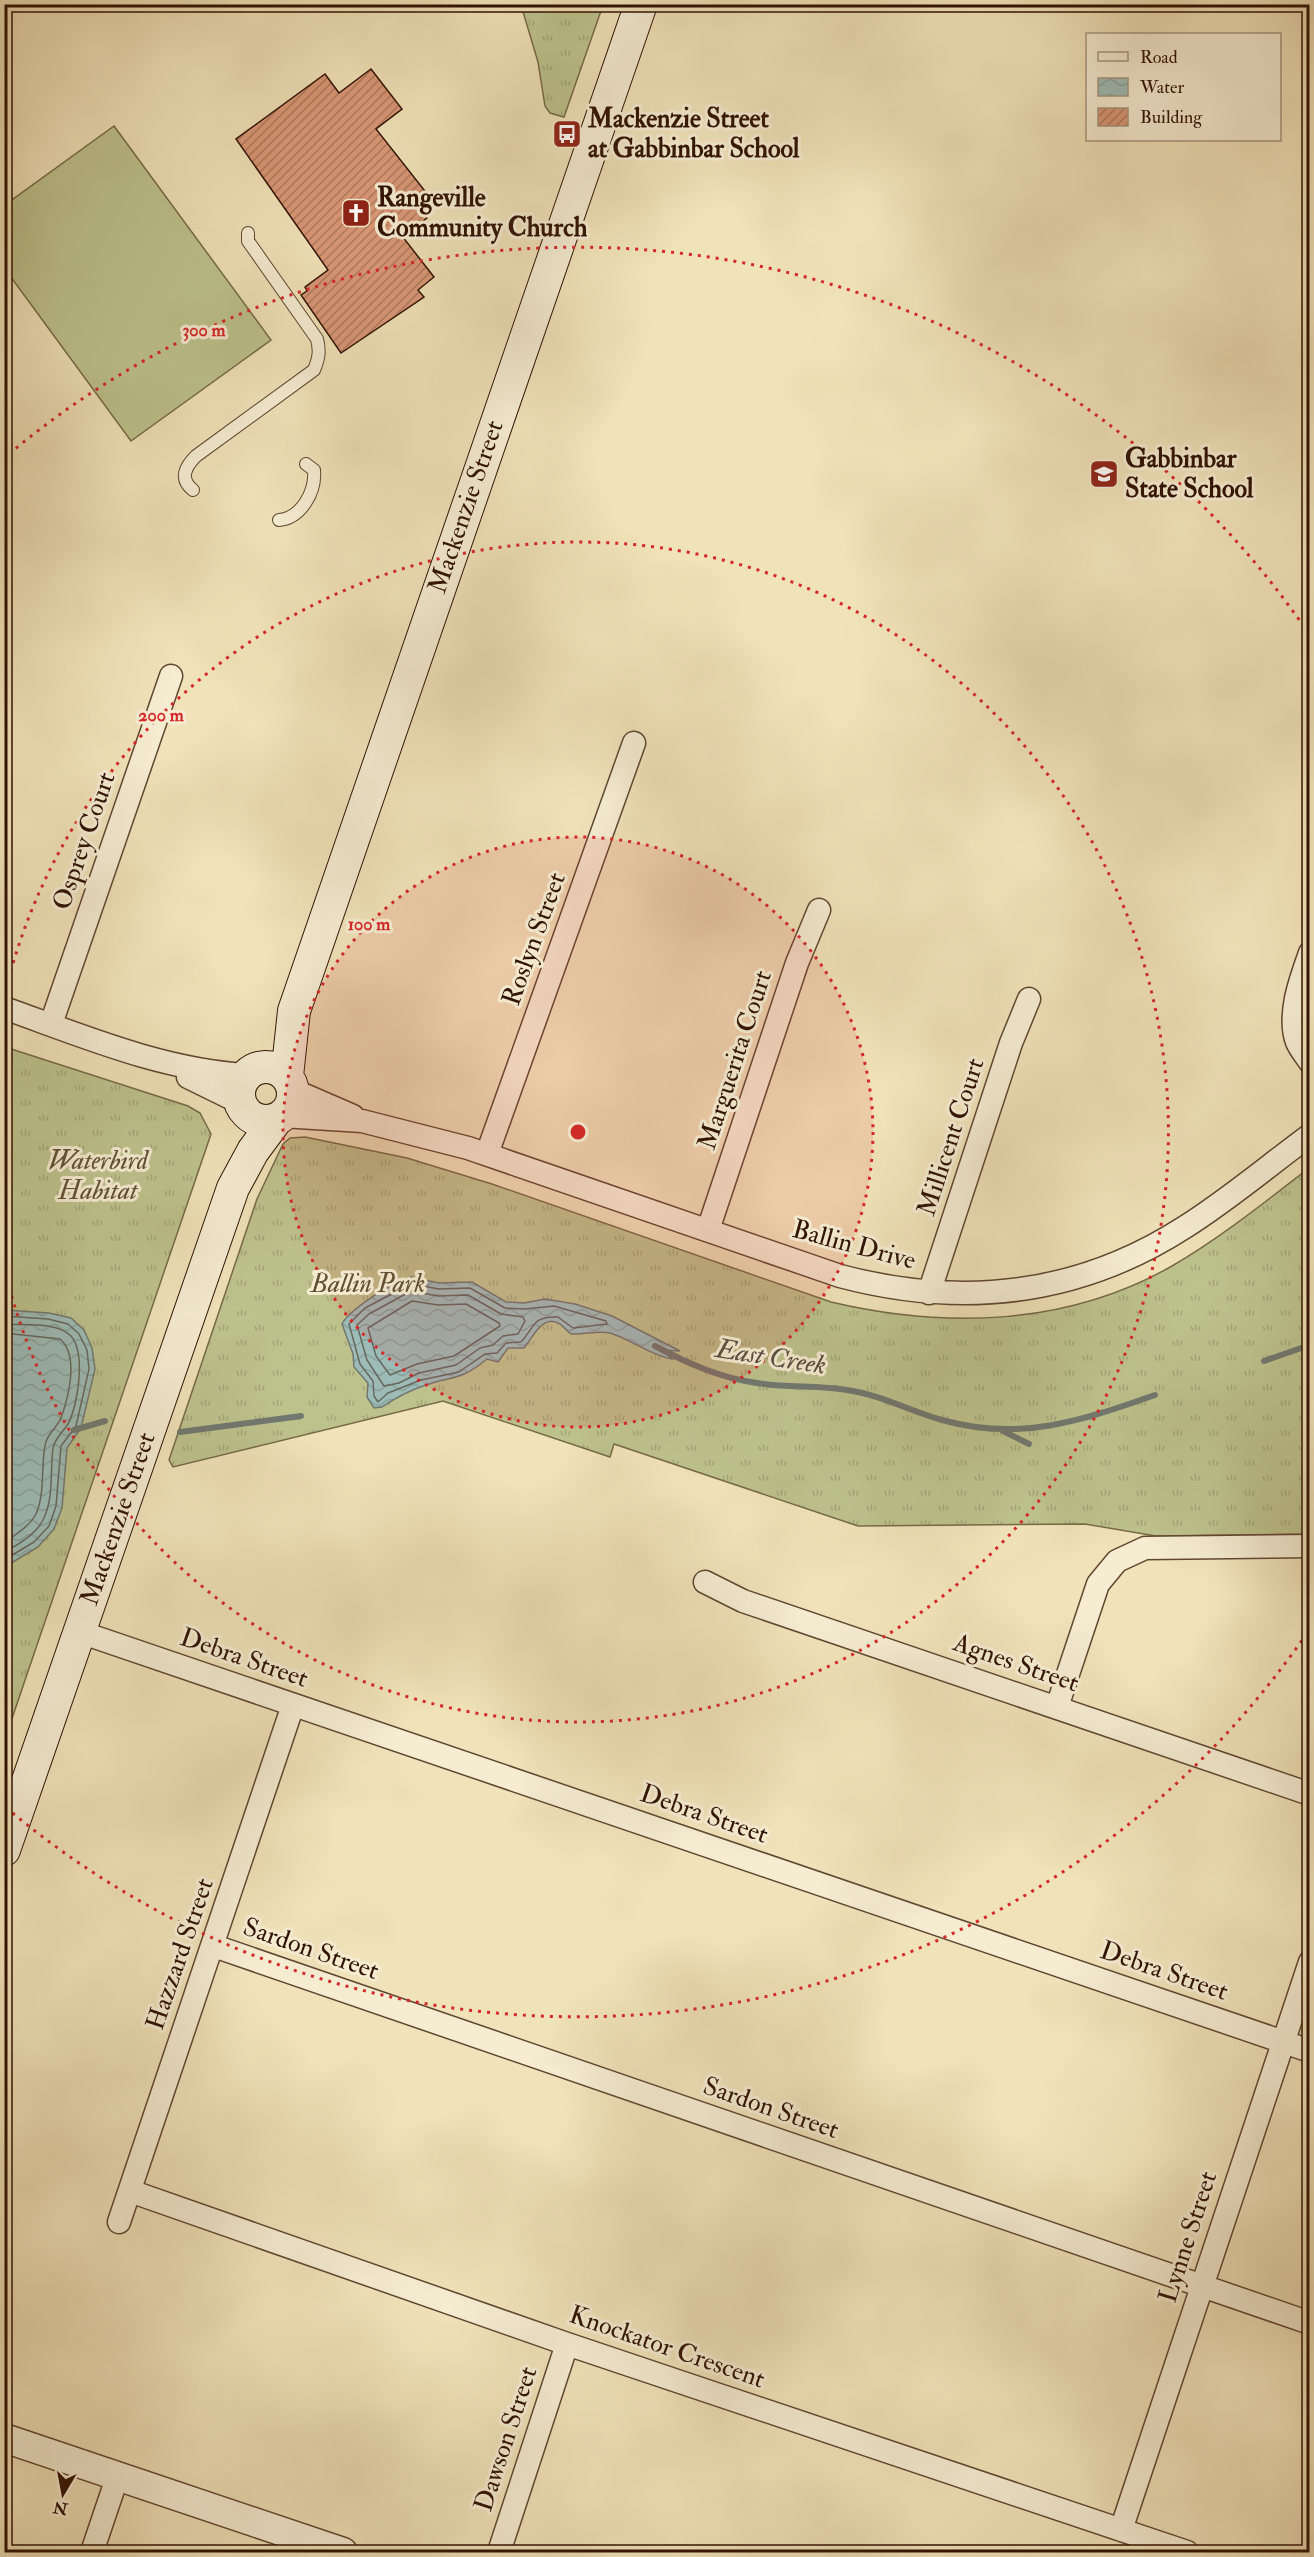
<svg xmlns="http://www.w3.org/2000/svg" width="1314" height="2557" font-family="'IM FELL Double Pica',serif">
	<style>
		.grass { fill: url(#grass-tufts); stroke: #766a48; stroke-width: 1.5 }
		.pitch { fill: #bdc28d; stroke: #766a48; stroke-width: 1.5 }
		.water { fill: url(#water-waves); stroke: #71786f; stroke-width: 1.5 }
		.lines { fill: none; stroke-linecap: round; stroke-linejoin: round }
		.shore { stroke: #66675d; stroke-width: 1.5 }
		.stream { stroke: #71786f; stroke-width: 6 }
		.building { fill: url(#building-hatch); stroke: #301203; stroke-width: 1.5 }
		.service-casing { stroke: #604630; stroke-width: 14 }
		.minor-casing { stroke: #604630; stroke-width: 25 }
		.tertiary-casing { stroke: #604630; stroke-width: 31 }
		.secondary-casing { stroke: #301203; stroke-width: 34 }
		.service { stroke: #f5ecd2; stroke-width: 12 }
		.minor { stroke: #f5ecd2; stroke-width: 22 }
		.tertiary { stroke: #f5ecd2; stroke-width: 28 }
		.secondary { stroke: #f5ecd2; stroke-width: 32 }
		.ring { fill: none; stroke: #d62828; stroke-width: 3; stroke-dasharray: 3 6 }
		.labels { text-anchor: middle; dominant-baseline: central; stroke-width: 6; stroke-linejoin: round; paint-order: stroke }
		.poi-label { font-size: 26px; font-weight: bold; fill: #301203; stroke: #f5ecd2; text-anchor: start }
		.street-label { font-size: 26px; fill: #301203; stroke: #f5ecd2 }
		.park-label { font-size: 26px; font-style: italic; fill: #615033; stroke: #f5ecd2 }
		.water-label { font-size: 27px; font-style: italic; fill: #564e42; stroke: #f5ecd2 }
		.centre { fill: #d62828; stroke: #f5ecd2; stroke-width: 3 }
		.ring-label { font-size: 18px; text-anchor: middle; font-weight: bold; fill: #d62828; stroke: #f5ecd2; stroke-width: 6; stroke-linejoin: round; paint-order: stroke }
	</style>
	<defs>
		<pattern id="grass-tufts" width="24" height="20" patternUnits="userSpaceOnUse" patternTransform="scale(1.5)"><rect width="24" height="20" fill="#bdc28d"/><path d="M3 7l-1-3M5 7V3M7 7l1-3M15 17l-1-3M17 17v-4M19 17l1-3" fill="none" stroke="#a3a678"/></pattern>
		<pattern id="water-waves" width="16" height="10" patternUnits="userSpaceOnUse" patternTransform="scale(1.5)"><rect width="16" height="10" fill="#9dbcb7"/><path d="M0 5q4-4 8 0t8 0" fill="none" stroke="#88a19c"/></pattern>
		<pattern id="building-hatch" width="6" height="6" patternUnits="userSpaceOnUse" patternTransform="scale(1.5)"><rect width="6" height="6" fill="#d99776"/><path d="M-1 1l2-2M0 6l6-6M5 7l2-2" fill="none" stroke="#b07a5f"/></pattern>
	</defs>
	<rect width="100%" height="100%" fill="#f0e2b9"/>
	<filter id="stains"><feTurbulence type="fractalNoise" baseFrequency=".00333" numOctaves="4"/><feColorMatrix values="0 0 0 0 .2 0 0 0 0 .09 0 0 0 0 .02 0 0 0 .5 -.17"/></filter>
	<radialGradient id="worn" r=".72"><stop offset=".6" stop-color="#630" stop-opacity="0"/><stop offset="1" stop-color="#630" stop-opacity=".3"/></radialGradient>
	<path class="grass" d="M521 5H603L564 117 550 113 545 106 538 62Z
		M5 1047 188 1106 200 1113 211 1134 5 1739Z
		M305 1137 407 1158 492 1184 831 1302C946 1329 1067 1326 1172 1266 1220 1238 1265 1202 1309 1168V1534L1156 1536 1085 1524 858 1526 614 1444 610 1457 443 1401 173 1467 169 1460 257 1199 283 1144 290 1138Z"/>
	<path class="pitch" d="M114 126 271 340 131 441 5 269V205Z"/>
	<path class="water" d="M411 1277 439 1283 472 1282 506 1302 524 1303 545 1299 575 1304 612 1316 680 1351 662 1350 672 1359C649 1355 633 1340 610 1333 597 1330 584 1335 571 1334 567 1331 564 1327 560 1324 542 1313 532 1339 524 1348H508L498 1362 487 1359C459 1382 453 1375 423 1386 408 1391 394 1399 382 1407L374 1408 367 1397 368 1383 354 1367 353 1354 342 1324C350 1309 394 1281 411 1277Z
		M5 1310 49 1313 71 1318 84 1330 92 1348 95 1369 81 1428 67 1448 62 1508 54 1529 38 1547 5 1567Z"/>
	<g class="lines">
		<path class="shore" d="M411 1284 439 1289 470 1288 505 1308 525 1309 554 1306 606 1321 607 1324 573 1328 558 1317C532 1316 535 1327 521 1342L506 1343 497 1353 485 1354 459 1372 421 1380 388 1393 378 1402 374 1396 373 1381 360 1364 349 1324 365 1308Z
			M411 1291 438 1296 468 1295 501 1314 523 1317 525 1321 518 1334 503 1336 493 1345 480 1348 456 1365 419 1373 399 1383 384 1386 367 1360 357 1325 369 1314Z
			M412 1301 438 1305 466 1304 499 1323 500 1326 454 1356 417 1364 390 1375 376 1356 368 1328Z
			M4 1316 48 1319 68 1324 79 1334 87 1350 89 1369 76 1426 61 1446 56 1506 49 1526 34 1542 4 1560
			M4 1324C24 1326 56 1321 71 1336 86 1353 78 1406 68 1424 63 1432 55 1438 53 1448 50 1471 54 1499 43 1520 36 1534 18 1545 4 1552
			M4 1333 60 1339C79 1355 69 1396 61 1418 57 1428 46 1434 45 1446 41 1467 45 1494 36 1514 30 1526 16 1535 4 1542"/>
		<path class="stream" d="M655 1346C687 1363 720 1378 757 1383 787 1388 817 1385 847 1390 881 1395 910 1411 942 1420 1020 1442 1081 1421 1155 1395
			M1264 1361 1310 1345
			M74 1430 105 1421
			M1003 1431 1029 1444
			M180 1432 301 1416"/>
	</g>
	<path class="building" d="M371 69 402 109 376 129 432 200 420 208 427 218 402 236 434 277 418 290 424 297 341 353 301 295 307 291 305 287 328 270 236 139 325 74 339 93Z"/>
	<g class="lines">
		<g class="service-casing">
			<path id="service" d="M193 490C179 479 185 467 196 456L314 370C319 358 320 351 317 339L248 241V233
				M279 520C301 518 316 492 314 470L306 464"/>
		</g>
		<g class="minor-casing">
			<path id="minor" d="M1310 953C1301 978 1287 1015 1297 1042 1300 1049 1306 1056 1310 1062
				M4 1008C83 1036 162 1070 247 1075
				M51 1024 171 676
				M188 1077 239 1102
				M293 1090 353 1116
				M282 1116 362 1121 468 1148 840 1276C961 1308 1078 1296 1185 1227 1228 1200 1268 1166 1310 1135
				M487 1154 634 743
				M708 1230 797 963 819 910
				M929 1293 1011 1043 1029 999
				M705 1582 743 1601 1310 1794
				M80 1632 1310 2051
				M1057 1707 1098 1584 1117 1561 1145 1548 1310 1546
				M214 1946 1310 2323
				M130 2191 567 2344 1187 2552
				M119 2222 293 1705
				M1121 2530 1310 1962
				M92 2552 117 2478
				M499 2552 567 2344"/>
		</g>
		<g class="tertiary-casing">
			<path id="tertiary" d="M4 2438 343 2552"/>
		</g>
		<g class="secondary-casing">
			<path id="secondary" d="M239 1094a27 27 0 1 1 54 0a27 27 0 1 1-54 0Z
				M287 1076 294 1011 641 4
				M4 1850 233 1188 253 1151 276 1120"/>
		</g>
		<use href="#service" class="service"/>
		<use href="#minor" class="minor"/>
		<use href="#tertiary" class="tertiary"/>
		<use href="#secondary" class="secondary"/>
	</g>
	<circle cx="578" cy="1132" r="295" fill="#d62828" fill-opacity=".12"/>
	<g class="ring">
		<circle cx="578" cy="1132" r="295"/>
		<path d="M6 989A590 590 0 1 1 6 1275"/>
		<path d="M1307 1633A885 885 0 0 1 9 1810M9 454A885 885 0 0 1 1307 631"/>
	</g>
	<defs>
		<g id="bus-square" transform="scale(1.5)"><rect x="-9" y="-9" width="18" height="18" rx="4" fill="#8f2418" stroke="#f5ecd2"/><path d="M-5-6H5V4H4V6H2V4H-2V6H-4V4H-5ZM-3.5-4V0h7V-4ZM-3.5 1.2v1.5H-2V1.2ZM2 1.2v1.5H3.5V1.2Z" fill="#fff"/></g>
		<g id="church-square" transform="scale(1.5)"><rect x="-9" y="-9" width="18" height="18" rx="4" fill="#8f2418" stroke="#f5ecd2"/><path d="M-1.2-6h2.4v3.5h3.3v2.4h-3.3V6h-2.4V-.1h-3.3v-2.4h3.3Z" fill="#fff"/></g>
		<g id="school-square" transform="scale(1.5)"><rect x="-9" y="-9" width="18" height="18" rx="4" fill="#8f2418" stroke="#f5ecd2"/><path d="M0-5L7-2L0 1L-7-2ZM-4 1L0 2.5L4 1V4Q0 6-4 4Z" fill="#fff"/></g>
	</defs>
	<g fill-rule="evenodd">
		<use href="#bus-square" x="567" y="134"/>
		<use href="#church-square" x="356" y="213"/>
		<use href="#school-square" x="1104" y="474"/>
	</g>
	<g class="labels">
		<g class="poi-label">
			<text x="588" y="119">Mackenzie Street<tspan x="588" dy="30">at Gabbinbar School</tspan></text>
			<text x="377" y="198">Rangeville<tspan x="377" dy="30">Community Church</tspan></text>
			<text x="1125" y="459">Gabbinbar<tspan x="1125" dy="30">State School</tspan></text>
		</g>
		<g class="street-label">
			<text transform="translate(466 507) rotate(-71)">Mackenzie Street</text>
			<text transform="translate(84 841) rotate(-71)">Osprey Court</text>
			<text transform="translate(534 939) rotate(-70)">Roslyn Street</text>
			<text transform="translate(735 1060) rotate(-72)">Marguerita Court</text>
			<text transform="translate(951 1137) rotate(-72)">Millicent Court</text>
			<text transform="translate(854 1245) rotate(15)">Ballin Drive</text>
			<text transform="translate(118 1519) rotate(-71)">Mackenzie Street</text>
			<text transform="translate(244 1658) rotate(19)">Debra Street</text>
			<text transform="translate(1016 1663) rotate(19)">Agnes Street</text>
			<text transform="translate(704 1814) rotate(19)">Debra Street</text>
			<text transform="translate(311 1949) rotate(19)">Sardon Street</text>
			<text transform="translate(180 1954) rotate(-71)">Hazzard Street</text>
			<text transform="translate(1164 1971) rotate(19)">Debra Street</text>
			<text transform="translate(771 2108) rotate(19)">Sardon Street</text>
			<text transform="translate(1188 2237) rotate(-72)">Lynne Street</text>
			<text transform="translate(667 2347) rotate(19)">Knockator Crescent</text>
			<text transform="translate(506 2439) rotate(-72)">Dawson Street</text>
		</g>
		<g class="park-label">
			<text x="98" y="1161">Waterbird<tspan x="98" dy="30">Habitat</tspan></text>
			<text x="368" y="1284">Ballin Park</text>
		</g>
		<g class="water-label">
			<text transform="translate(771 1357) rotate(9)">East Creek</text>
		</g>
	</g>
	<circle cx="578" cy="1132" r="9" class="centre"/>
	<g class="ring-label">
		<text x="204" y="336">300 m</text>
		<text x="161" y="721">200 m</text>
		<text x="369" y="930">100 m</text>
	</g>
	<rect width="1314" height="2557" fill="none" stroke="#f0e2b9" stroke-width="24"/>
	<rect x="6" y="6" width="1302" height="2545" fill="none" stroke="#301203" stroke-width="3"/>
	<rect x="12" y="12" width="1290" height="2533" fill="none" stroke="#301203" stroke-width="1.5"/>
	<rect x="1086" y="33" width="195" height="108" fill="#f5ecd2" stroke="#a6957f" stroke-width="1.5"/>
	<rect x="1098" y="52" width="30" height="9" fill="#f5ecd2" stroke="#a6957f" stroke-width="1.5"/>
	<text x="1140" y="63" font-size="18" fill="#301203">Road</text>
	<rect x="1098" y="78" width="30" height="18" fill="url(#water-waves)" stroke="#a6957f" stroke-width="1.5"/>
	<text x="1140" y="93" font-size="18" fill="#301203">Water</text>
	<rect x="1098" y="108" width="30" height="18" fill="url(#building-hatch)" stroke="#a6957f" stroke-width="1.5"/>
	<text x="1140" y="123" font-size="18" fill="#301203">Building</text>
	<g transform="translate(63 2494) rotate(190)" stroke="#f5ecd2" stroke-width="4.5" paint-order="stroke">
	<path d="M0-4.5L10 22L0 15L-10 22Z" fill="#301203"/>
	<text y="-9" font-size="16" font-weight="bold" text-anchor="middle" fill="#301203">N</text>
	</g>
	<rect width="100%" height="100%" filter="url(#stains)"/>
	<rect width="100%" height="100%" fill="url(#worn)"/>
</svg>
